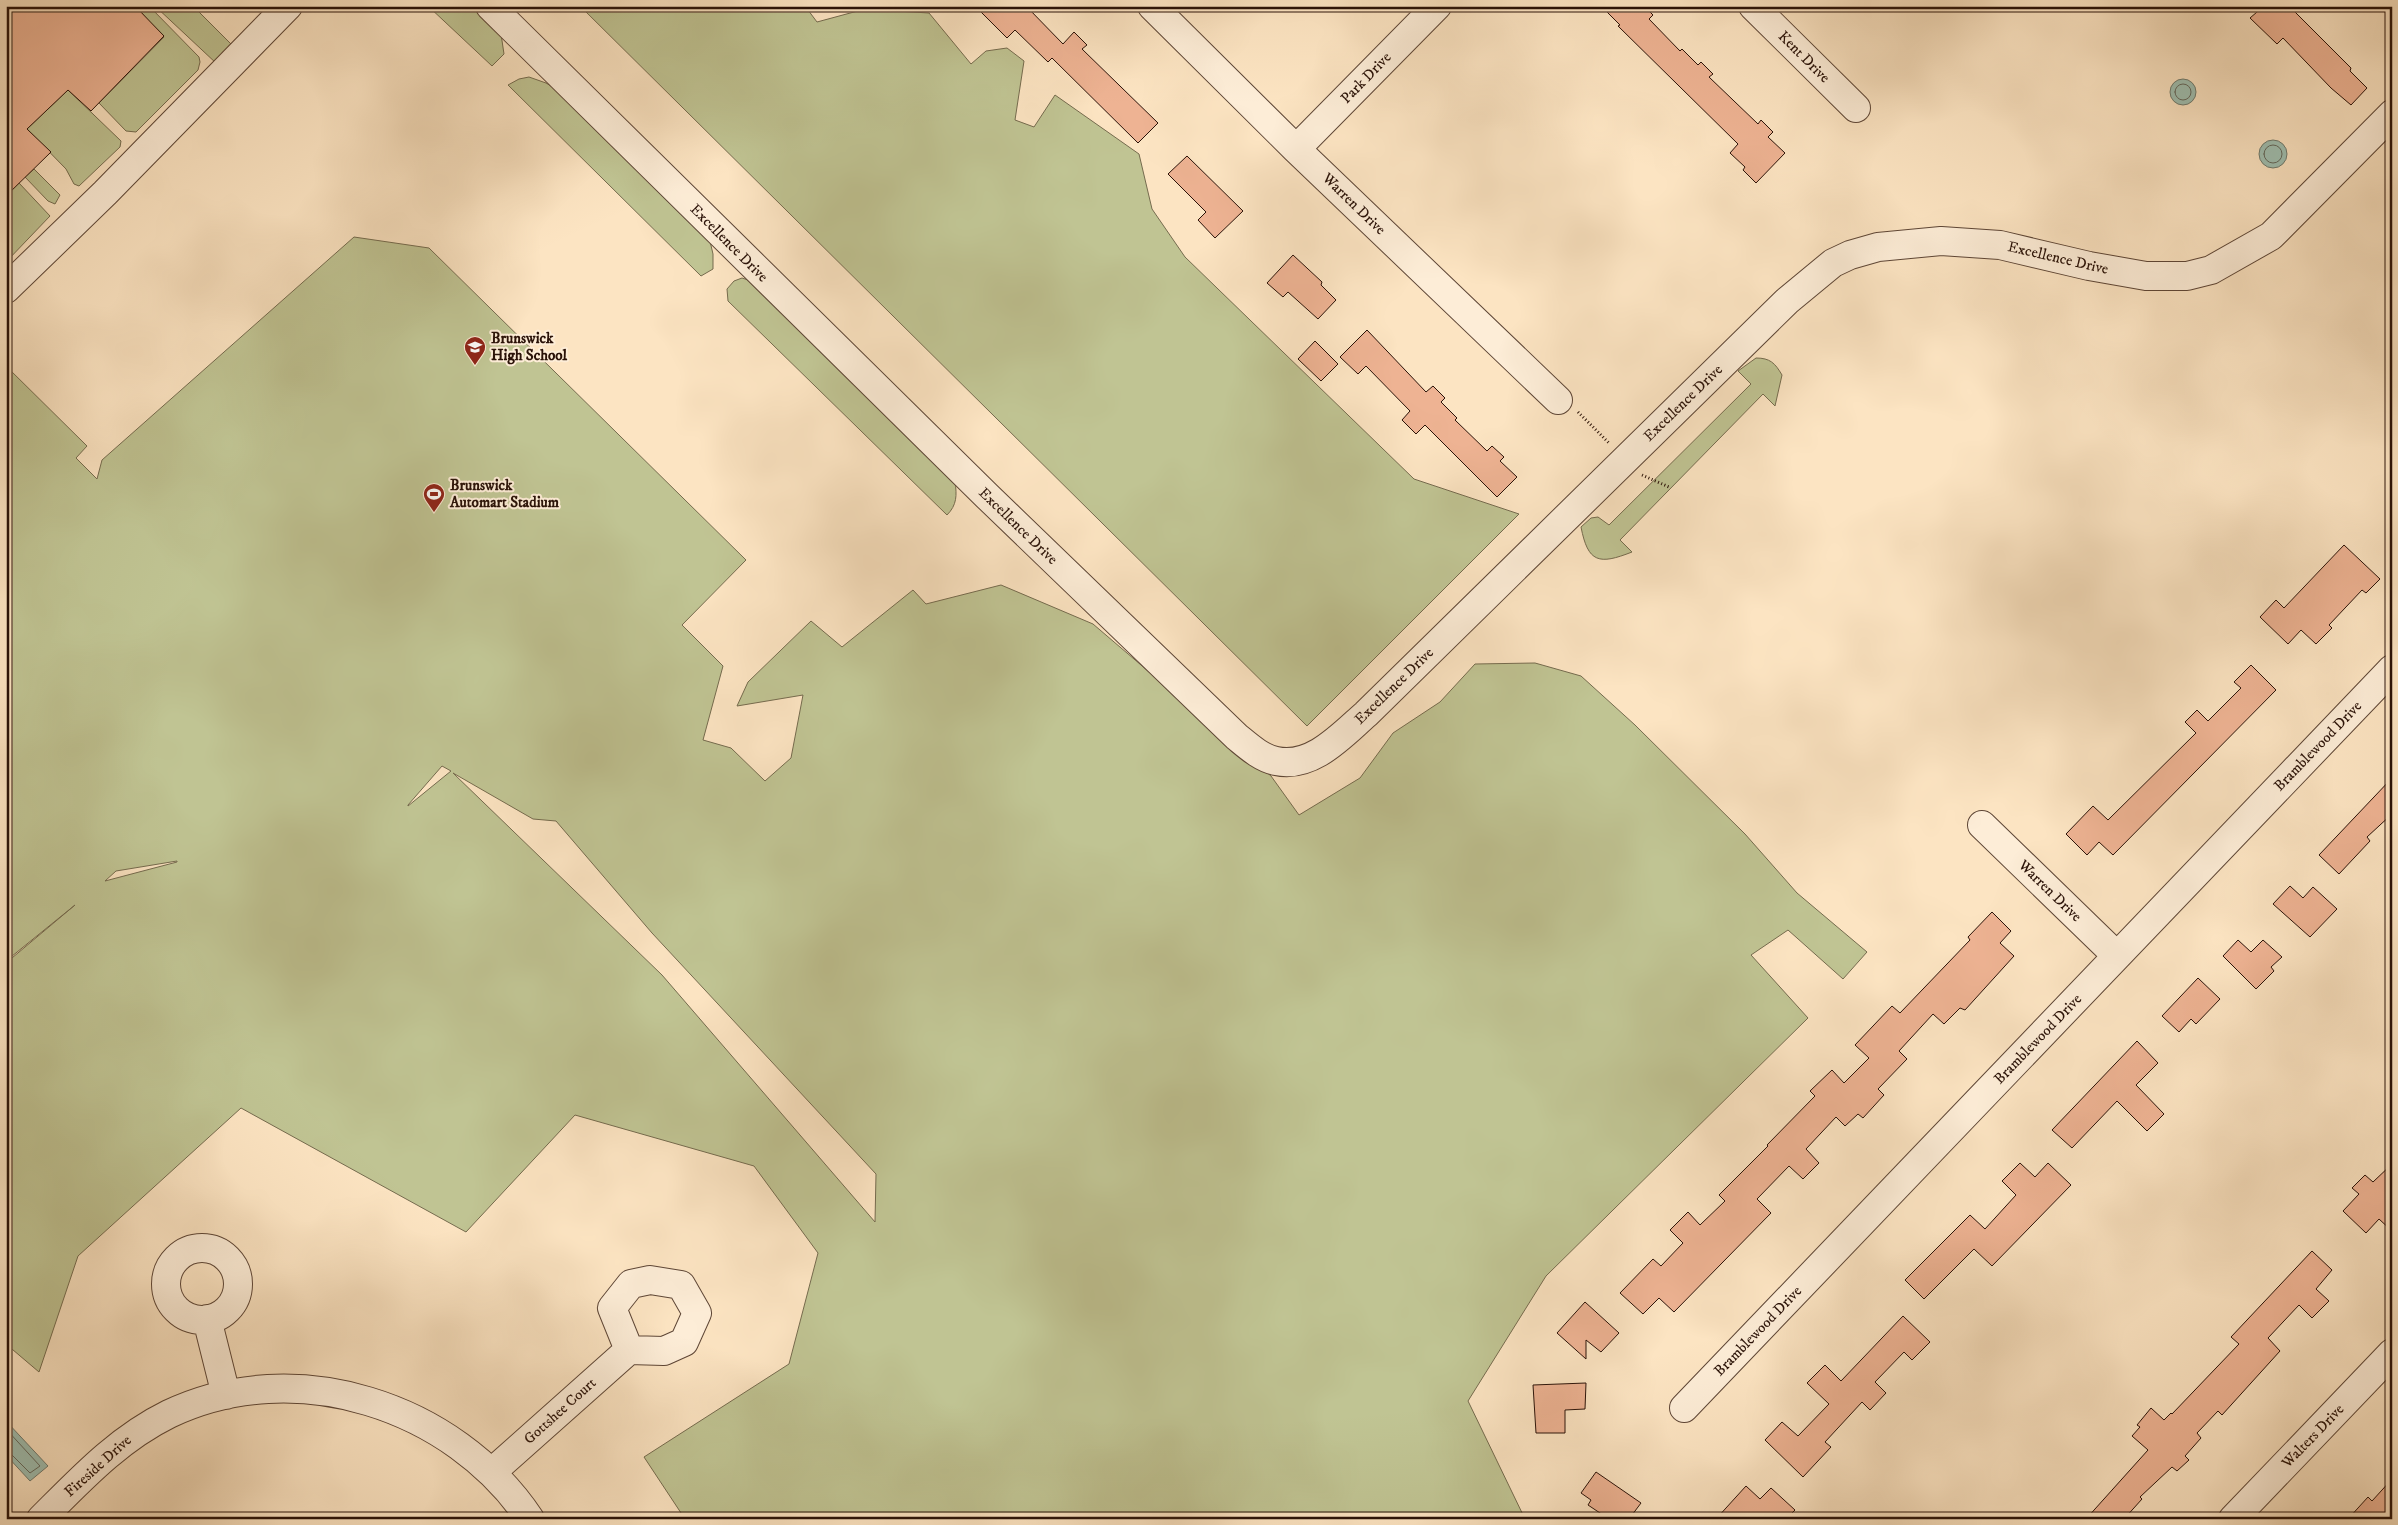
<svg xmlns="http://www.w3.org/2000/svg" width="2398" height="1525" font-family="'IM FELL DW Pica',serif">
	<style>
		.green { fill: #c0c493; stroke: #756b4e; fill-rule: evenodd }
		.water { fill: #9fbfb1; stroke: #707a6d }
		.lines { fill: none; stroke-linecap: round; stroke-linejoin: round }
		.shore { stroke: #64685c; stroke-width: 1 }
		.building { fill: #eeb393; stroke: #2a1208 }
		.minor-casing { stroke: #5e4636; stroke-width: 30 }
		.path { stroke: #2a1208; stroke-width: 3; stroke-dasharray: 1 2.5; stroke-linecap: butt }
		.minor { stroke: #fdedd7; stroke-width: 28 }
		.labels { text-anchor: middle; dominant-baseline: central; stroke-width: 4; stroke-linejoin: round; paint-order: stroke }
		.street-label { font-size: 15px; fill: #2a1208; stroke: #fdedd7 }
		.poi-label { font-size: 15px; font-weight: bold; fill: #2a1208; stroke: #fdedd7; text-anchor: start }
	</style>
	<rect width="100%" height="100%" fill="#fce4c2"/>
	<filter id="stains"><feTurbulence type="fractalNoise" baseFrequency=".004" numOctaves="4"/><feColorMatrix values="0 0 0 0 .2 0 0 0 0 .09 0 0 0 0 .02 0 0 0 .5 -.17"/></filter>
	<radialGradient id="worn" r=".72"><stop offset=".6" stop-color="#630" stop-opacity="0"/><stop offset="1" stop-color="#630" stop-opacity=".3"/></radialGradient>
	<path class="green" d="M135 6H149L199 57 200 62 198 70 136 132 126 131 99 103 164 37Z
		M155 6H193L232 45 217 64Z
		M428 6H472L501 34 504 54 492 66Z
		M580 6H805L817 22 865 9 929 13 971 64 986 51 1007 48 1024 61 1015 120 1034 127 1055 95 1139 154 1152 209 1185 257 1414 479 1519 514 1307 726Z
		M529 77 546 83 558 90 709 237 713 254V269L701 276 508 85 519 79Z
		M68 90 121 141 120 147 79 186 74 184 66 169 27 129Z
		M34 169 60 195 55 204 48 201 25 177Z
		M19 183 50 216 6 262V196Z
		M354 237 429 248 746 560 682 625 723 666 703 740 731 748 765 781 791 758 803 695 737 706 748 682 811 621 842 647 913 590 926 604 1001 585 1093 624 1271 776 1299 815 1360 778 1393 733 1440 702 1475 664 1535 663 1581 676 1635 725 1745 834 1797 893 1867 952 1843 979 1788 930 1751 955 1808 1018 1546 1276 1468 1401 1525 1519H685L644 1457 789 1364 818 1253 754 1166 575 1115 466 1232 241 1108 78 1256 39 1372 6 1344V963L75 905 6 961V366L87 446 76 458 97 479 102 460ZM442 766 451 771 408 806V805ZM453 773 533 819 556 821 652 933 876 1174 875 1222 662 975ZM177 861V862L105 881 116 871Z
		M742 278 751 281 955 482C957 495 957 505 947 515L728 301 727 289 734 281Z
		M1756 358C1770 358 1775 363 1782 375L1775 406 1763 394 1620 540 1632 552C1599 565 1588 563 1581 527L1591 518 1598 517 1609 525 1751 384 1738 371Z"/>
	<path class="water" d="M2170 92a13 13 0 1 1 26 0a13 13 0 1 1-26 0Z
		M2259 154a14 14 0 1 1 28 0a14 14 0 1 1-28 0Z
		M6 1421 48 1466 30 1481 6 1455Z"/>
	<g class="lines">
		<path class="shore" d="M2175 92a8 8 0 1 1 16 0a8 8 0 1 1-16 0Z
			M2264 154a9 9 0 1 1 18 0a9 9 0 1 1-18 0Z
			M6 1429 40 1466 30 1473 11 1454 6 1452"/>
	</g>
	<path class="building" d="M6 6H135L164 36 91 111 68 90 27 129 51 152 6 196Z
		M975 6H1026L1063 44 1074 32 1087 45 1082 49 1158 123 1138 143 1052 58 1048 62 1015 30 1007 38Z
		M1601 6H1644L1653 15 1649 19 1680 51 1682 49 1698 65 1701 62 1713 74 1709 77 1758 124 1761 120 1773 132 1768 137 1785 153 1756 183 1743 170 1745 167 1730 153 1738 144 1618 26 1620 25Z
		M2264 6H2289L2351 68 2350 71 2367 88 2351 105 2331 88 2283 38 2277 44 2250 18Z
		M1187 156 1243 211 1215 238 1198 220 1206 212 1168 174Z
		M1293 255 1322 282 1321 285 1336 300 1318 319 1288 292 1283 297 1267 283Z
		M1367 330 1426 392 1433 386 1445 398 1441 402 1457 418 1455 420 1487 451 1492 446 1504 457 1500 461 1517 477 1497 497 1425 425 1416 434 1402 420 1410 411 1366 366 1358 374 1340 357Z
		M1315 341 1338 364 1321 381 1298 359Z
		M2344 545 2380 579 2366 593 2362 590 2329 625 2332 628 2316 644 2301 630 2288 644 2260 617 2276 600 2284 608Z
		M2251 665 2276 690 2113 855 2099 842 2087 855 2066 834 2093 806 2108 820 2196 733 2185 722 2197 710 2208 721 2241 688 2234 682Z
		M2392 778V814L2367 837 2370 841 2339 874 2319 855Z
		M2290 886 2303 898 2313 887 2337 909 2310 937 2273 904Z
		M1992 912 2011 931 2000 943 2014 956 1965 1010 1960 1008 1944 1024 1933 1014 1899 1051 1907 1059 1878 1089 1884 1095 1863 1118 1858 1114 1845 1126 1836 1117 1806 1149 1819 1163 1803 1179 1789 1166 1757 1199 1771 1213 1674 1312 1659 1298 1643 1314 1620 1293 1653 1259 1661 1266 1683 1243 1670 1230 1688 1212 1700 1225 1725 1201 1719 1195 1768 1146 1767 1145 1815 1096 1810 1091 1832 1070 1844 1083 1869 1058 1855 1045 1892 1006 1900 1013 1970 940 1968 937Z
		M2238 940 2251 952 2263 940 2282 957 2271 967 2274 971 2256 989 2223 956Z
		M2198 978 2220 999 2196 1024 2191 1019 2179 1032 2162 1016Z
		M2137 1041 2158 1063 2136 1085 2164 1114 2147 1131 2117 1101 2072 1148 2052 1130Z
		M2020 1163 2035 1177 2048 1163 2071 1185 1992 1266 1974 1249 1924 1299 1905 1280 1970 1215 1985 1229 2016 1195 2002 1181Z
		M2392 1164V1231L2379 1219 2366 1233 2343 1211 2359 1194 2352 1188 2365 1175 2373 1182Z
		M2312 1251 2332 1270 2316 1289 2329 1301 2312 1318 2299 1305 2268 1338 2280 1351 2222 1415 2218 1411 2197 1433 2201 1438 2185 1456 2189 1460 2177 1471 2172 1467 2140 1497 2142 1499 2124 1519H2086L2148 1450 2132 1436 2140 1427 2137 1425 2151 1408 2164 1420 2171 1413 2172 1414 2239 1344 2231 1337Z
		M1585 1302 1619 1333 1601 1352 1586 1340V1359L1557 1333Z
		M1903 1316 1930 1342 1912 1360 1904 1352 1875 1382 1886 1393 1870 1410 1862 1402 1825 1442 1831 1447 1803 1477 1765 1440 1782 1422 1798 1436 1829 1404 1807 1383 1825 1365 1841 1381Z
		M1586 1383 1585 1409 1565 1410V1433H1536L1533 1385Z
		M1596 1472 1641 1503 1629 1519H1609L1588 1505 1591 1500 1581 1493Z
		M2392 1479V1519H2348L2368 1497 2372 1501Z
		M1746 1486 1760 1499 1771 1488 1795 1510 1786 1519H1716Z"/>
	<g class="lines">
		<g class="minor-casing">
			<path id="minor" d="M490 6 987 496 1237 737C1248 746 1261 758 1276 761 1312 769 1342 735 1366 714L1787 301 1833 263 1850 255 1878 247 1941 241 2000 245 2089 266 2146 276H2187L2211 270 2271 236 2392 114
				M1152 6 1296 149 1558 400
				M1753 6 1856 108
				M1296 149 1437 6
				M6 289 105 193 288 6
				M1982 825 2117 956
				M166 1284a36 36 0 1 1 72 0a36 36 0 1 1-72 0Z
				M207 1319 226 1395
				M1684 1408 2392 669
				M492 1472 629 1350 664 1351 684 1342 697 1313 681 1285 650 1280 631 1284 612 1308 629 1350
				M41 1519C81 1479 118 1439 169 1414 295 1354 454 1405 530 1519
				M2233 1519 2392 1353"/>
		</g>
		<path class="path" d="M1578 412 1609 443
			M1642 475 1669 487"/>
		<use href="#minor" class="minor"/>
	</g>
	<defs>
		<g id="school-pin" transform="scale(1.125)"><path d="M0 17L-7.5 6A9.5 9.5 0 1 1 7.5 6Z" fill="#8f2418" stroke="#fdedd7"/><path d="M0-5L7-2L0 1L-7-2ZM-4 1L0 2.5L4 1V4Q0 6-4 4Z" fill="#fff"/></g>
		<g id="stadium-pin" transform="scale(1.125)"><path d="M0 17L-7.5 6A9.5 9.5 0 1 1 7.5 6Z" fill="#8f2418" stroke="#fdedd7"/><path d="M0-5a6.5 5 0 1 0 0 10a6.5 5 0 1 0 0-10ZM-3.5-1.8h7v3.6h-7Z" fill="#fff"/></g>
	</defs>
	<g fill-rule="evenodd">
		<use href="#school-pin" x="475" y="347"/>
		<use href="#stadium-pin" x="434" y="494"/>
	</g>
	<g class="labels">
		<g class="street-label">
			<text transform="translate(1804 57) rotate(45)">Kent Drive</text>
			<text transform="translate(1366 78) rotate(-46)">Park Drive</text>
			<text transform="translate(1354 204) rotate(44)">Warren Drive</text>
			<text transform="translate(729 243) rotate(45)">Excellence Drive</text>
			<text transform="translate(2058 258) rotate(13)">Excellence Drive</text>
			<text transform="translate(1683 403) rotate(-44)">Excellence Drive</text>
			<text transform="translate(1018 526) rotate(44)">Excellence Drive</text>
			<text transform="translate(1394 686) rotate(-44)">Excellence Drive</text>
			<text transform="translate(2318 746) rotate(-46)">Bramblewood Drive</text>
			<text transform="translate(2050 891) rotate(44)">Warren Drive</text>
			<text transform="translate(2038 1039) rotate(-46)">Bramblewood Drive</text>
			<text transform="translate(1758 1331) rotate(-46)">Bramblewood Drive</text>
			<text transform="translate(560 1411) rotate(-42)">Gottshee Court</text>
			<text transform="translate(2313 1436) rotate(-46)">Walters Drive</text>
			<text transform="translate(98 1466) rotate(-42)">Fireside Drive</text>
		</g>
		<g class="poi-label">
			<text x="491" y="338">Brunswick<tspan x="491" dy="17">High School</tspan></text>
			<text x="450" y="485">Brunswick<tspan x="450" dy="17">Automart Stadium</tspan></text>
		</g>
	</g>
	<rect width="2398" height="1525" fill="none" stroke="#fce4c2" stroke-width="25"/>
	<rect x="8" y="8" width="2383" height="1510" fill="none" stroke="#2a1208" stroke-width="2.5"/>
	<rect x="12" y="12" width="2373" height="1500" fill="none" stroke="#2a1208"/>
	<rect width="100%" height="100%" filter="url(#stains)"/>
	<rect width="100%" height="100%" fill="url(#worn)"/>
</svg>
